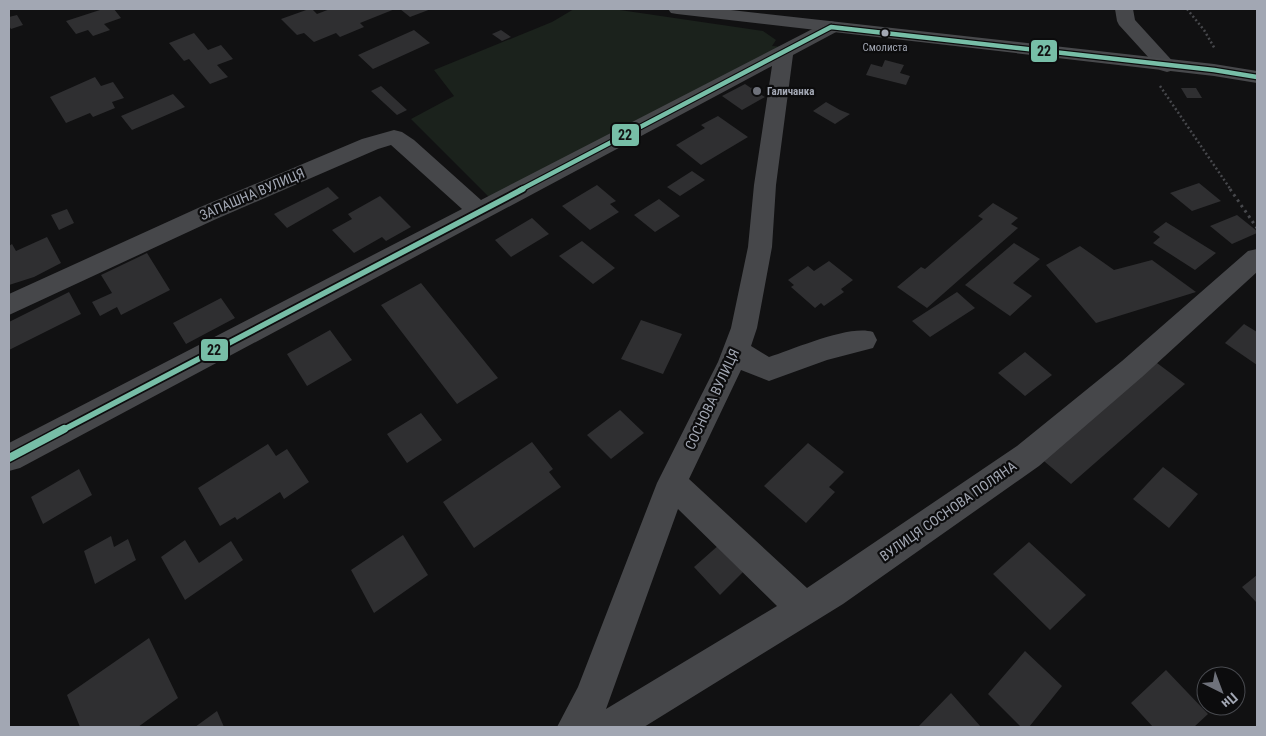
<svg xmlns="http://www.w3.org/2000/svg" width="1266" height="736" font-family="'Roboto Condensed',sans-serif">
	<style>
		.green { fill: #1b221c }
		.building { fill: #2f2f31 }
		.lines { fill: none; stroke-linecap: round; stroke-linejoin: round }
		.path-far1 { stroke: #47484c; stroke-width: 2.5; stroke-dasharray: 2 2.5; stroke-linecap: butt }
		.path { stroke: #47484c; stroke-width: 3; stroke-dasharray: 2.5 4; stroke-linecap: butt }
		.minor { fill: #46474a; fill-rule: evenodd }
		.major { fill: #48494c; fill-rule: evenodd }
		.bus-1-far2-casing { stroke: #0c0c0d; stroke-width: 7 }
		.bus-1-far1-casing { stroke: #0c0c0d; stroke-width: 9 }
		.bus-1-casing { stroke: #0c0c0d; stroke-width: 11 }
		.bus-1-far2 { stroke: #77bea7; stroke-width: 4.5 }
		.bus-1-far1 { stroke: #77bea7; stroke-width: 5.5 }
		.bus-1 { stroke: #77bea7; stroke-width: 8 }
		.bus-dot { fill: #a2a7b3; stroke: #0c0c0d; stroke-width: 2 }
		.poi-dot { fill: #6f727b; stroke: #0c0c0d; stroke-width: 2 }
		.labels { text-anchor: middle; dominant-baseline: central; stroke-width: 4.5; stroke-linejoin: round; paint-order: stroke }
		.far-bus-label { font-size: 11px; fill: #a2a7b3; stroke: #0c0c0d }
		.far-poi-label { font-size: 11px; font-weight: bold; fill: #a2a7b3; stroke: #0c0c0d; text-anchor: start }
		.street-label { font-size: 14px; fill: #a2a7b3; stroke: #0c0c0d }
		.line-badge { stroke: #0c0c0d; stroke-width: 2 }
		.pale-badge-label { font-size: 14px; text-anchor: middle; font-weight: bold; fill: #111 }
	</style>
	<rect width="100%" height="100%" fill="#111112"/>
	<path class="green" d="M574 9H613L763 31 776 40 772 46 793 48 496 204 411 119 454 96 434 70 552 22Z"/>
	<path class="building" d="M103 9H114L121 18 104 24 110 30 93 36 88 30 76 34 66 21Z
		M309 9H312L317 14 330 9H395L360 23 364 27 340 37 336 33 314 42 304 33 297 35 281 19Z
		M400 9H431L410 17Z
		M17 15 23 25 11 29 9 26V17Z
		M414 30 430 43 373 69 358 55Z
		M501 30 511 37 502 41 492 34Z
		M194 33 208 50 221 45 233 59 217 65 228 77 210 84 189 59 184 61 169 43Z
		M885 60 904 65 900 73 910 76 906 85 866 75 871 64 882 67Z
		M95 77 101 86 113 82 124 98 112 102 115 108 93 117 90 113 66 123 50 97Z
		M745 84 751 88 755 86 763 92 760 94 765 97 742 110 722 96Z
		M381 86 407 110 397 115 371 91Z
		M1181 88H1196L1202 98H1187Z
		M173 94 185 107 132 130 121 116Z
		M826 102 840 110 850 114 835 124 813 111Z
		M718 116 748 137 701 165 676 145 705 128 701 125Z
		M692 171 705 180 680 196 667 187Z
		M1199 183 1221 201 1192 211 1170 193Z
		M597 185 616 201 610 204 619 212 590 230 562 206Z
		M328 187 339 198 287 228 274 214Z
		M380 196 411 227 386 241 382 237 354 253 332 230 352 219 348 214Z
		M659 199 680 216 655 232 634 215Z
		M993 203 1018 218 1011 224 1018 228 927 308 897 287 921 267 925 269 983 219 978 216Z
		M67 209 74 223 59 230 51 215Z
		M1237 215 1257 231V233L1232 244 1210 226Z
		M532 218 549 234 511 257 495 240Z
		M1166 222 1216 253 1195 270 1153 243 1160 237 1153 232Z
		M47 237 61 263 34 277 9 285V246L12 244 16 251Z
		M582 241 615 268 593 284 559 256Z
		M1014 243 1040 259 1013 283 1032 296 1010 316 965 285Z
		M1080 246 1114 270 1152 260 1196 292 1096 323 1046 265Z
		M147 253 170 290 121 315 117 307 100 316 92 302 112 293 101 275Z
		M829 261 853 280 841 289 844 292 824 306 821 303 815 308 791 287 794 285 788 280 808 266 814 271Z
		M421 283 498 378 457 404 381 305Z
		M69 292 81 314 9 350V322Z
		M957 292 975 308 930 337 912 321Z
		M221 298 235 318 186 344 173 323Z
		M641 320 682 334 663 374 621 359Z
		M1244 324 1257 332V365L1225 343Z
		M330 330 352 360 307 386 287 354Z
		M1025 352 1052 375 1025 396 998 373Z
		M1153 360 1185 384 1071 484 1038 456Z
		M620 410 644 433 611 459 587 435Z
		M421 413 442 440 407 463 387 434Z
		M532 442 553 469 549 472 561 487 474 548 443 502Z
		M808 443 844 472 829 487 835 492 806 523 764 486Z
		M268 444 276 456 287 449 309 482 284 499 280 492 237 520 235 517 220 526 198 488Z
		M1163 467 1198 494 1169 528 1133 499Z
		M79 469 92 495 43 524 31 497Z
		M403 535 428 575 374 613 351 570Z
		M111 536 114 547 128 539 136 560 95 584 84 551Z
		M185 540 199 563 231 541 243 560 185 600 161 557Z
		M1029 542 1086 595 1050 630 993 574Z
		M720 544 746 569 720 595 694 567Z
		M1257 575V603L1242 587Z
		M149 638 178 698 138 727H80L67 695Z
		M1025 651 1062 686 1029 727H1021L988 694Z
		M1166 670 1208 714 1194 727H1153L1131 703Z
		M951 693 981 727H918Z
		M217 711 224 727H195Z"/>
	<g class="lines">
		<path class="path-far1" d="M1187 9 1204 30 1215 49
			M1160 86 1231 190"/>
		<path class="path" d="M1230 189 1257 228"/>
		<path class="minor" d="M1115 9H1133L1135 20 1177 66 1174 70 1167 72 1160 70 1119 25 1117 21Z
			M831 21 838 23 840 27 838 31 793 55 776 185 772 247 757 328 751 346 769 357C794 349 850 324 873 332L877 340 873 348 827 360 769 381 741 370 689 479 807 588 1017 446 1122 361 1248 251 1257 249V272L1142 377 1039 466 843 604 644 727H557L578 687 657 483 718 362 731 328 748 247 754 185 772 66 20 468 9 471V443L462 209 391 145 378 149 214 220 9 315V294L198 208 362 139 394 130 402 132 414 140 481 200 824 23ZM678 509 777 606 606 709 610 698Z"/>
		<path class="major" d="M668 9H722L1214 64 1257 71V83L1214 76 677 14 671 13Z"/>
		<g class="bus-1-far2-casing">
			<path id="bus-1-far2" d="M831 27 1214 70 1257 77
				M520 190 831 27"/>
		</g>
		<g class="bus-1-far1-casing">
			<path id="bus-1-far1" d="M61 431 523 189"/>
		</g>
		<g class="bus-1-casing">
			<path id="bus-1" d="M9 458 64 429"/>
		</g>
		<use href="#bus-1-far2" class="bus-1-far2"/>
		<use href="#bus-1-far1" class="bus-1-far1"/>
		<use href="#bus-1" class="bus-1"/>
	</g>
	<circle class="bus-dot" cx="885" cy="33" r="4.5"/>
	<circle class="poi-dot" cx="757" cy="91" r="5"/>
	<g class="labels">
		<g class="far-bus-label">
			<text x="885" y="47">Смолиста</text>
		</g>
		<g class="far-poi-label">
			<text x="767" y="91">Галичанка</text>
		</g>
		<g class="street-label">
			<text transform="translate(252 194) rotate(-23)">ЗАПАШНА ВУЛИЦЯ</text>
			<text transform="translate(712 399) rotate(-65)">СОСНОВА ВУЛИЦЯ</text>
			<text transform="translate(948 511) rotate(-35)">ВУЛИЦЯ СОСНОВА ПОЛЯНА</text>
		</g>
	</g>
	<g class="line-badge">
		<rect x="1030" y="39" width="28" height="24" rx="5" fill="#77bea7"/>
		<rect x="611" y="123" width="29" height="24" rx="5" fill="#77bea7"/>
		<rect x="200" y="338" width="29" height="24" rx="5" fill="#77bea7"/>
	</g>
	<g class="pale-badge-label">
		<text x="1044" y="56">22</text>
		<text x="625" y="140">22</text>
		<text x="214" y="355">22</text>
	</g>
	<rect width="1266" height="736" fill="none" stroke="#a2a7b3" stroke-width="20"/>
	<g transform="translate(1221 691) rotate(138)"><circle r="24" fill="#0c0c0d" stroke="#484a4f"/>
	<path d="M0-4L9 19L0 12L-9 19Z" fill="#6f727b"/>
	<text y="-8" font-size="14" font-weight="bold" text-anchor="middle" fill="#a2a7b3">Пн</text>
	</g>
</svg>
